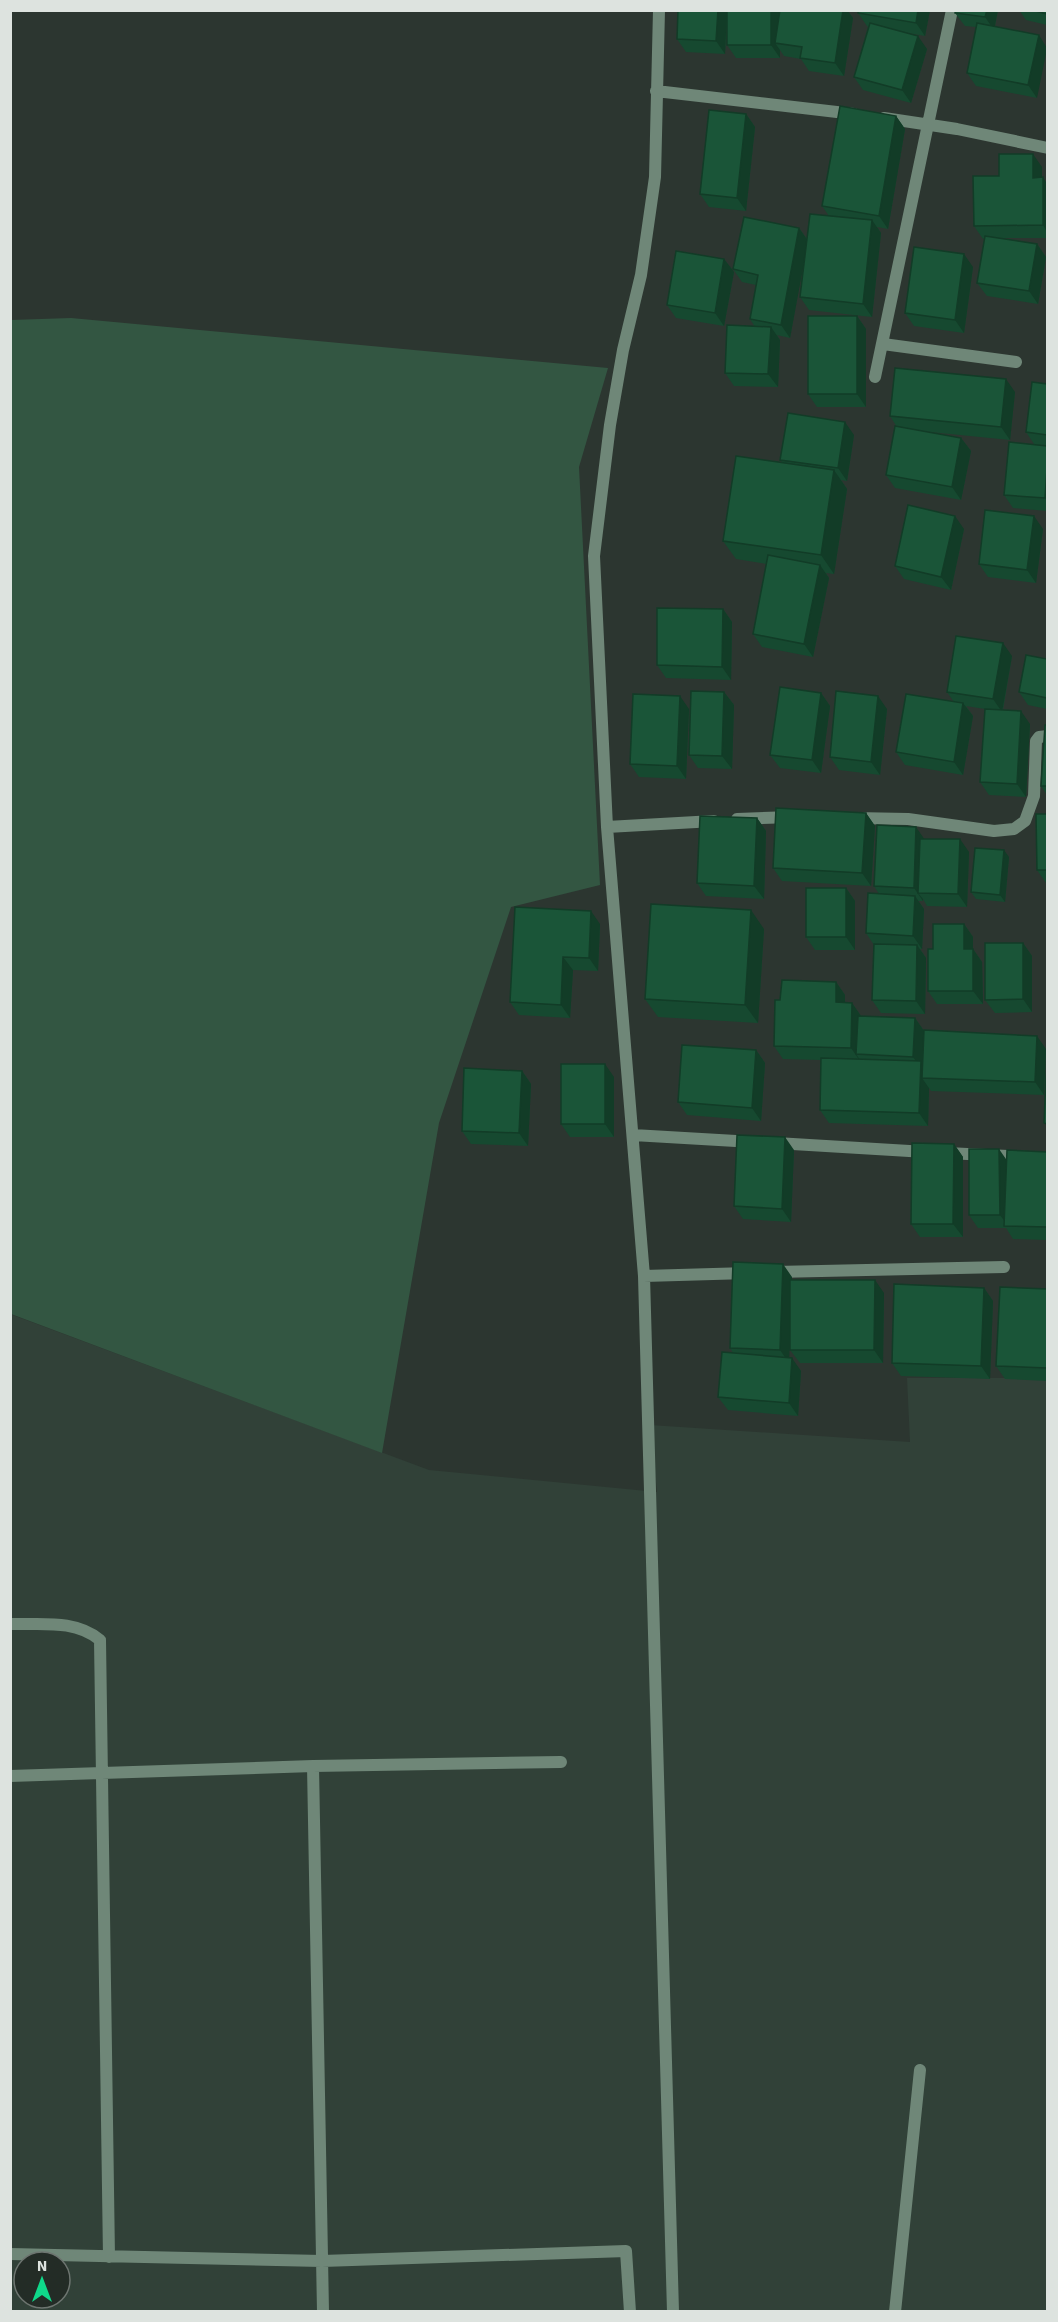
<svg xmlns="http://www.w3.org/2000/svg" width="1058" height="2322" font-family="'Source Sans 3',sans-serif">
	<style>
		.built { fill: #314138; fill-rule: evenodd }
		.green { fill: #335642 }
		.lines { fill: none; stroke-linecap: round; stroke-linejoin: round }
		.service { stroke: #6f8778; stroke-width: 12 }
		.minor { stroke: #6f8778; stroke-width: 12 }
		.wall { fill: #164930 }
		.shaded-wall { fill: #123c27 }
		.building { fill: #1a5538; stroke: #123c27; stroke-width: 1.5 }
	</style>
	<rect width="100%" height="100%" fill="#2c3630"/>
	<path class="built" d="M10 1314 429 1470 657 1492 650 1425 910 1442 907 1378H1047V2311H11ZM24 2262H60V2298H24Z"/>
	<path class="green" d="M71 318 608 368 579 467 600 885 511 907 439 1123 382 1453 11 1314V320Z"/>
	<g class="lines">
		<path class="service" d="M10 1624C41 1625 75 1619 100 1640L109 2257
			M313 1766 323 2312
			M10 1776 313 1766 561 1762
			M10 2254 322 2261 626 2251 630 2312
			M895 2312 920 2070"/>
		<path class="minor" d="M659 10 655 177 641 275 623 350 610 425 594 556 607 827 644 1276 673 2312
			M656 91 854 114
			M884 118 957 129 1048 148
			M883 344 1016 362
			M875 377 952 10
			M854 818 908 819 994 831 1014 829 1025 821 1034 796 1036 741 1039 737 1048 736
			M737 819 792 817
			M607 827 714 821
			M633 1135 753 1142
			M776 1143 926 1152
			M947 1153 1048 1158
			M775 1272 1004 1267
			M644 1276 748 1273"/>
	</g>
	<path class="wall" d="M678 10H847L853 18 844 76 809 71 801 59 784 56 780 50V58H736L727 45V20L725 54 686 52 677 39Z
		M930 10 925 36 908 33 927 49 911 103 863 90 854 77 868 27 867 26 858 13Z
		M998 10 995 26 1037 98 976 86 967 73 976 27 965 26 955 13Z
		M1019 10H1047V25L1026 20Z
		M746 114 755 127 746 211 709 207 700 194Z
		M896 116 905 129 888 229 877 227 881 233 872 317 809 310 800 297 804 260 790 338 777 335 780 340 778 387 734 386 725 373 755 327 750 319 756 285 742 282 733 269 799 228 807 239 829 216 822 206Z
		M1042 167V177L1047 184V238H1000L1037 244 1046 257 1038 304 987 296 977 283 985 238 983 239 974 226 999 176Z
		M724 259 734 272 724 326 676 318 667 305Z
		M973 267 964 333 914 326 905 313Z
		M857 316 866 329V407H817L808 394Z
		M1047 384V511L1013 508 1004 495 1034 444 1026 432Z
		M1015 392 1010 440 920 431 961 438 971 451 961 500 895 488 886 475 897 427 890 416Z
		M854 435 847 481 841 480 847 489 834 574 826 573 829 578 813 657 762 647 753 634 767 564 736 559 723 541 783 463 780 460Z
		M964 529 951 590 904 579 895 566Z
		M1043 529 1036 583 988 577 979 564Z
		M723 609 732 622 731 680 666 678 657 665Z
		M1012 656 1003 710 1030 724 1026 797 989 795 980 782 985 709 966 706 973 716 963 775 905 765 896 752 954 702 947 692Z
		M1047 659V709L1028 705 1019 692Z
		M724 692 734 705 732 769 698 768 689 755Z
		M821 693 830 706 821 773 780 768 770 755Z
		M689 709 686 779 639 777 630 764Z
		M887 709 880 775 839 770 830 757Z
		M1047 725V795L1041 786Z
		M866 813 875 826 871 886 782 881 773 868Z
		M1047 814V883H1046L1037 870Z
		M757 818 766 831 764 899 706 896 697 883Z
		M925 839 969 852 967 907 927 906 923 899V901H918L924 909 922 949H920L926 958 925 1014 881 1013 872 1000 874 945 866 933 879 894 874 886Z
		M1009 857 1005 902 976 899 971 892Z
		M846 888 855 901V950H815L806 937Z
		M600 924 598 971 573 970 570 1018 519 1015 510 1002Z
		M964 924 973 937V949L982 962 983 1004H937L928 991 933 949Z
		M764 929 758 1023 658 1017 645 999Z
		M1023 943 1032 956V1012L995 1013 985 1000Z
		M836 982 845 995V1003H852L861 1016 915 1018 924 1031 923 1064 1046 1049 1044 1095 931 1091 929 1088 928 1126 829 1123 820 1110 821 1060 783 1059 774 1046 780 1000Z
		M756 1050 765 1063 761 1121 687 1115 678 1102Z
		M522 1071 531 1084 528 1146 471 1144 462 1131Z
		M614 1077V1137H570L561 1124Z
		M954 1144 963 1157V1237H920L911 1224Z
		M794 1150 791 1222 743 1219 734 1206Z
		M1047 1152V1240L1013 1239 1006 1228H978L969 1215 1007 1160Z
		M792 1277V1280L884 1293 883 1363H800L790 1350V1323L789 1358 801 1371 798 1416 728 1410 718 1397 733 1353 730 1348Z
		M984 1288 993 1301 990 1379 901 1376 892 1363Z
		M1047 1289V1381L1005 1379 996 1366Z"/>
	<path class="shaded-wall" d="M718 10H727L725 54 716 41Z
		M771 10H780L775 43 780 50V58L771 45Z
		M843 10H847L853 18 844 76 835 63Z
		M918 10H930L925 36 916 23Z
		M987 10H998L994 30 985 17Z
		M1039 35 1047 48V49L1037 98 1028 85Z
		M918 36 927 49 911 103 902 90Z
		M746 114 755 127 746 211 737 198Z
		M896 116 905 129 888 229 879 216Z
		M1033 154 1042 167V191L1033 178Z
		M1043 177 1047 184V232L1043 225Z
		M872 220 881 233 872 317 863 304Z
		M799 228 808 241 790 338 781 325Z
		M1037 244 1046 257 1038 304 1029 291Z
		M964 254 973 267 964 333 955 320Z
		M724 259 734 272 724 326 715 313Z
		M857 316 866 329V407L857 394Z
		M771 327 780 340 778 387 768 374Z
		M1006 379 1015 392 1010 440 1001 427Z
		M845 422 854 435 847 481 838 468Z
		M961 438 971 451 961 500 952 487Z
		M1047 469V501L1045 498Z
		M834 470 847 489 834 574 821 555Z
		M955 516 964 529 951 590 941 577Z
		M1034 516 1043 529 1036 583 1027 570Z
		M820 565 829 578 813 657 804 644Z
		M723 609 732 622 731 680 722 667Z
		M1003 643 1012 656 1002 712 993 699Z
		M724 692 734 705 732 769 722 756Z
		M821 693 830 706 821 773 812 760Z
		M680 696 689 709 686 779 677 766Z
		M878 696 887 709 880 775 871 762Z
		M963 703 973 716 963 775 954 762Z
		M1021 711 1030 724 1026 797 1017 784Z
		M866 813 875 826 871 886 862 873Z
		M757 818 766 831 764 899 754 886Z
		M916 827 925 840 918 893 923 899V901L914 888Z
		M960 839 969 852 967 907 958 894Z
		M1004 850 1009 857 1005 902 1000 895Z
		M846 888 855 901V950L846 937Z
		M915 896 924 909 922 949 913 936Z
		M751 910 764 929 758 1023 745 1005Z
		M591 911 600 924 598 971 589 958Z
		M964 924 973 937V949L982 962 983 1004 973 991 964 949Z
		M1023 943 1032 956V1012L1023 999Z
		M917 945 926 958 925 1014 916 1001Z
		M563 957 573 970 570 1018 561 1005Z
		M836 982 845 995V1015L836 1002Z
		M852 1003 861 1016 856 1054 860 1060V1061L851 1048Z
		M915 1018 924 1031 922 1063 930 1074 922 1078 929 1088 928 1126 919 1113 921 1068 913 1057Z
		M1037 1036 1046 1049 1044 1095 1035 1082Z
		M756 1050 765 1063 761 1121 752 1108Z
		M605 1064 614 1077V1137L605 1124Z
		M522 1071 531 1084 528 1146 519 1133Z
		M785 1137 794 1150 791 1222 782 1209Z
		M954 1144 963 1157V1237L953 1224Z
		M999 1149 1008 1162V1226L1000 1215Z
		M783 1264 792 1277 789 1363 780 1350Z
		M875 1280 884 1293 883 1363 874 1350Z
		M984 1288 993 1301 990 1379 981 1366Z
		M792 1358 801 1371 798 1416 789 1403Z"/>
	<path class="building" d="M678 10H718L716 41 677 39Z
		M727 10H771V45H727Z
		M780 10H843L835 63 800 58 802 47 775 43Z
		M859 10H918L916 23 858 13Z
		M956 10H987L985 17 955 13Z
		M1032 10H1047V14Z
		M870 23 918 36 902 90 854 77Z
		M977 23 1039 35 1028 85 967 73Z
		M840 106 896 116 879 216 822 206Z
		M709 110 746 114 737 198 700 194Z
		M999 154H1033V178L1043 177V225L974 226 973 176H999Z
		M810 214 872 220 863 304 800 297Z
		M744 217 799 228 781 325 750 319 758 275 733 269Z
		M985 236 1037 244 1029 291 977 283Z
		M914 247 964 254 955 320 905 313Z
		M676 251 724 259 715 313 667 305Z
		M808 316H857V394H808Z
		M727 325 771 327 768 374 725 373Z
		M895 368 1006 379 1001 427 890 416Z
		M1032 382 1047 384V435L1026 432Z
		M788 413 845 422 838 468 780 460Z
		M895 426 961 438 952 487 886 475Z
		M1009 442 1047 446V469L1045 498 1004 495Z
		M736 456 834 470 821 555 723 541Z
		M908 505 955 516 941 577 895 566Z
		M985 510 1034 516 1027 570 979 564Z
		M768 555 820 565 804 644 753 634Z
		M657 608 723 609 722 667 657 665Z
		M956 636 1003 643 993 699 947 692Z
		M1026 655 1047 659V698L1019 692Z
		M780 687 821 693 812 760 770 755Z
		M691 691 724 692 722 756 689 755Z
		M836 691 878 696 871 762 830 757Z
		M633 694 680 696 677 766 630 764Z
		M906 694 963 703 954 762 896 752Z
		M985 709 1021 711 1017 784 980 782Z
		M1045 725H1047V786H1041Z
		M776 808 866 813 862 873 773 868Z
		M1036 814H1047V870H1037Z
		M700 816 757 818 754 886 697 883Z
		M877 825 916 827 914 888 874 886Z
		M920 839H960L958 894 918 893Z
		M975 848 1004 850 1000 895 971 892Z
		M806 888H846V937H806Z
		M868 893 915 896 913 936 866 933Z
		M651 904 751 910 745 1005 645 999Z
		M515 907 591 911 589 958 563 957 561 1005 510 1002Z
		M933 924H964V949H973V991H928V949H933Z
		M985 943H1023V999L985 1000Z
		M874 944 917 945 916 1001 872 1000Z
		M782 980 836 982V1002L852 1003 851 1048 774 1046 775 1000H780Z
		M858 1016 915 1018 913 1057 856 1054Z
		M924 1030 1037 1036 1035 1082 922 1078Z
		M682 1045 756 1050 752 1108 678 1102Z
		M1047 1054V1124L1044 1123Z
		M821 1058 921 1061 919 1113 820 1110Z
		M561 1064H605V1124H561Z
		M464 1068 522 1071 519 1133 462 1131Z
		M737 1135 785 1137 782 1209 734 1206Z
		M912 1143 954 1144 953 1224H911Z
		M969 1149H999L1000 1215H969Z
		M1007 1150 1047 1152V1227L1004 1226Z
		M733 1262 783 1264 780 1350 730 1348Z
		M790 1280H875L874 1350H790Z
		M894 1284 984 1288 981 1366 892 1363Z
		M1000 1287 1047 1289V1368L996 1366Z
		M722 1352 792 1358 789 1403 718 1397Z"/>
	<rect width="1058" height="2322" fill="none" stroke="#dde3df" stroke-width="24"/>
	<g transform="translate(42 2280)"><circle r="28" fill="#232c26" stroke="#6d7570" stroke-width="1.5"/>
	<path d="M0-4.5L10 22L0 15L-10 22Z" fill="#0fd98a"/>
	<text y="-9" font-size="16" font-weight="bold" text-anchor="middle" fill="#dde3df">N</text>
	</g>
</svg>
